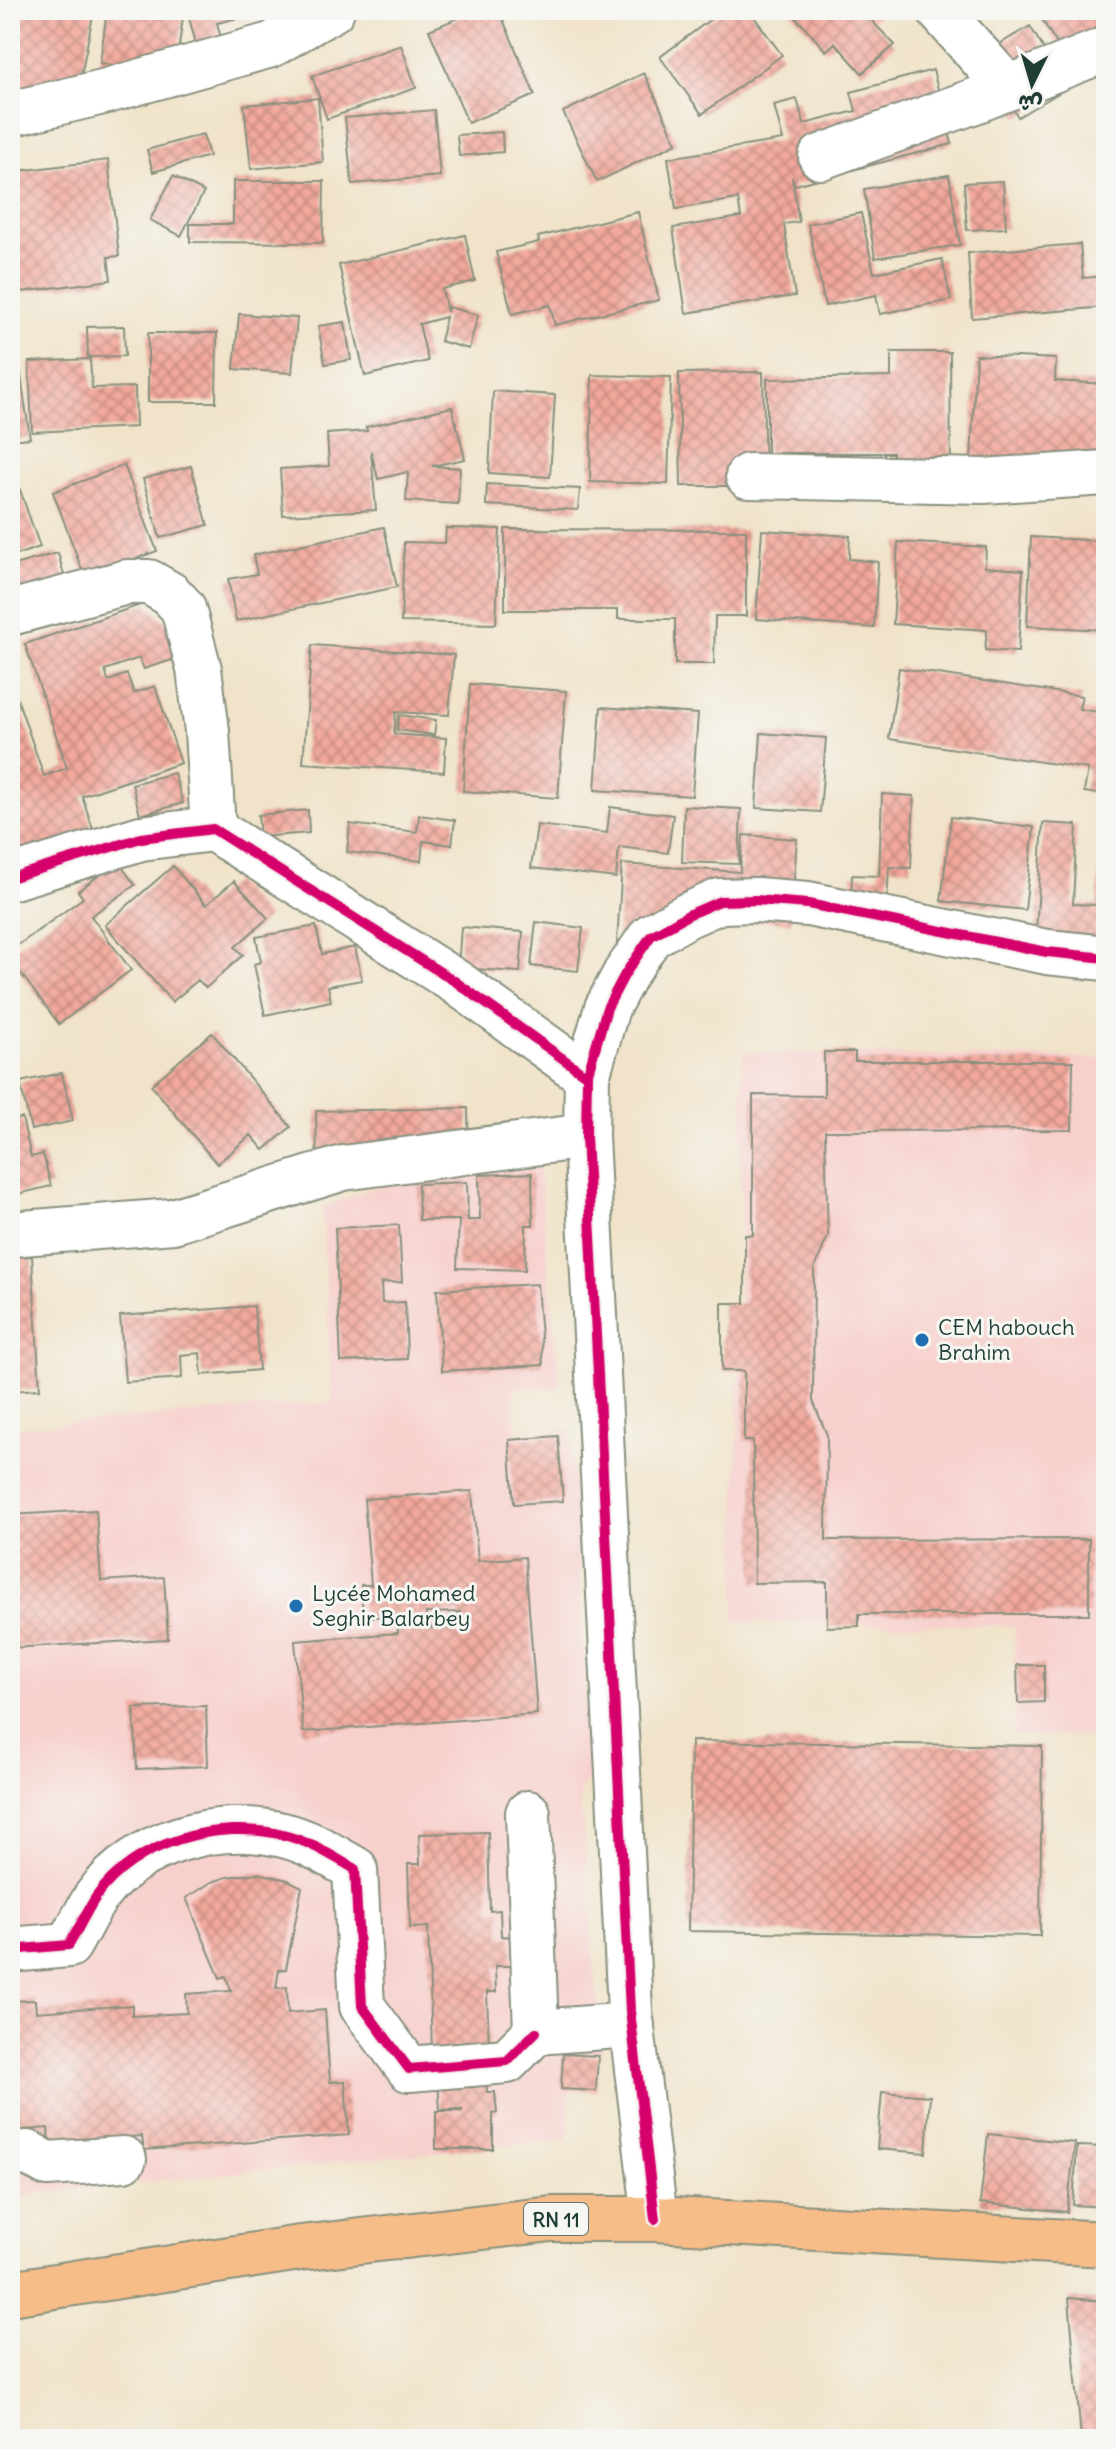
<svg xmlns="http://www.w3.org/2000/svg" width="1116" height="2449" font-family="Delius,'Playpen Sans Arabic',sans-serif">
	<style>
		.built { fill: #f7d0cc }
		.building { fill: url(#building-cross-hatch); fill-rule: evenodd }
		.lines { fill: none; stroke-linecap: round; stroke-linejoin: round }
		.minor-casing { stroke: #88907e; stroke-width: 48 }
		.major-casing { stroke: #88907e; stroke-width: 48 }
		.minor { stroke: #fff; stroke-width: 44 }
		.major { stroke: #f7bd88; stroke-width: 44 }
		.cycleway-casing { stroke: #f6f6f2; stroke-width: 15 }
		.cycleway { stroke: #d6006c; stroke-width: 10 }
		.poi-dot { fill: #1f6fb2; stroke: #f6f6f2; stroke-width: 3 }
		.labels { text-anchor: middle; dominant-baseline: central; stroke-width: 6; stroke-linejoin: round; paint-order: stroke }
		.shield { fill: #f6f6f2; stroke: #60746d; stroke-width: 2 }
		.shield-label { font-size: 20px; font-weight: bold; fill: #1f3d34 }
		.poi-label { font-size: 22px; fill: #1f3d34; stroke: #f6f6f2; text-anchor: start }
	</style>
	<defs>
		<pattern id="building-cross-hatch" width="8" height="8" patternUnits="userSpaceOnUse" patternTransform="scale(2)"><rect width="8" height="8" fill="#f3a89c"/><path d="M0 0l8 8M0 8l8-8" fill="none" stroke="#c48a80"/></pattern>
	</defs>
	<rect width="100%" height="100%" fill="#f6f6f2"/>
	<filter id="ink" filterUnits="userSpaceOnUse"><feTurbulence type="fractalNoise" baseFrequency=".0125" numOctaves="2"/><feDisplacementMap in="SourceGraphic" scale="16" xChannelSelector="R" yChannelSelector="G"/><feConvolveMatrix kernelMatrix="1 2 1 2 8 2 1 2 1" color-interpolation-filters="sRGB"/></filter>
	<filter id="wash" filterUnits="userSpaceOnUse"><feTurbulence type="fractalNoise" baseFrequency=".006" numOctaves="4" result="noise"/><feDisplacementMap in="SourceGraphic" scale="32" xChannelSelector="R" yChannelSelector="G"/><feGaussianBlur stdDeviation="1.8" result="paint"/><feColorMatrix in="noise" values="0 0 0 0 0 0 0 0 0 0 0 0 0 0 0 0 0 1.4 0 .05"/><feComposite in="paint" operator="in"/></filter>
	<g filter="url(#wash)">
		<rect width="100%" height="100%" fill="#f0e3c9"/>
		<path class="built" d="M743 1052 1106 1058V1737L1014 1735 1015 1626 735 1622Z
			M538 1160 560 1388H514L516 1433 571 1429 591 1778 580 1791 602 2054 572 2052 568 2139 10 2196V1428L332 1402 322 1208 396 1179Z"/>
		<g id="blocks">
			<path class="building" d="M10 10H94L75 106 10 93Z
				M107 10H184L175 74 100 63Z
				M187 10H244L246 16 217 23 225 53 200 59Z
				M478 10H499L535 95 468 123 429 30Z
				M723 10H749L782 55 702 114 660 57Z
				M789 10H885L872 21 895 45 862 73 835 43 826 51Z
				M1036 10H1106V67L1081 83Z
				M1030 26 1067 88 1018 117 981 55Z
				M401 45 416 88 327 119 312 76Z
				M933 70 952 144 795 185 792 177 799 222 784 224 795 296 686 313 673 228 741 217 738 199 676 209 668 158 783 140 774 105 797 99 804 124 856 111 851 92Z
				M644 73 677 143 597 182 563 112Z
				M318 98 323 162 251 169 244 105Z
				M434 110 440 176 352 184 345 118Z
				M502 132 503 152 459 156 457 135Z
				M203 134 209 156 153 172 147 150Z
				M108 160 119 256 108 257 111 280 21 292 15 240 10 241V172Z
				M949 175 960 245 875 258 864 189Z
				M173 176 204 192 181 236 150 220Z
				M233 181H324L323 243 190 242V224H233Z
				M1003 181 1006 228 967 230 964 183Z
				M638 212 659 300 555 325 550 305 512 314 496 252 539 242 538 237Z
				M861 213 874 273 942 259 951 300 880 314 876 295 825 306 808 224Z
				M465 235 475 281 442 289 447 312 448 307 478 315 469 349 440 341 446 317 419 324 428 361 365 376 339 265Z
				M1080 244 1083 278 1106 276V307L972 318 968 253Z
				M239 314 297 318 292 373 234 369Z
				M345 322 351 360 325 364 318 326Z
				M124 326 125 356 88 357 87 327Z
				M148 333H217L216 402H148Z
				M891 352H950L951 475 893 476V453H767V379L891 377Z
				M976 355 1056 359 1055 381 1106 384V487L970 481Z
				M90 359 92 388 135 387 136 427 32 432 29 362Z
				M19 362 30 438 10 440V363Z
				M763 372 765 486H681L679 373Z
				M592 375 671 377 668 484 590 482Z
				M493 391 555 395 550 477 489 473Z
				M452 407 465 459 432 466 460 468 458 504 406 501 408 472 378 479 371 451 376 510 283 515 280 469 329 466 327 434 367 431 366 427Z
				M124 465 157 551 85 578 53 492Z
				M191 466 208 525 160 538 143 479Z
				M487 484 580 489 578 510 486 505Z
				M19 487 40 547 10 557V490Z
				M384 527 397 587 236 621 228 579 257 574 253 555Z
				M446 528 500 529 496 624 401 622 404 542 445 543Z
				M505 529 746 530V616H715L714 664H675V619H618V610H505Z
				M762 530 850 536 849 559 878 562 874 628 756 619Z
				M1031 537 1106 541V630L1027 626Z
				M898 542 986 547 985 567 1023 570 1018 652 985 650 987 630 893 624Z
				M58 553 76 619 10 637V566Z
				M146 603 167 623 178 658 144 669 139 658 105 670 108 681 127 674 134 693 155 686 181 763 82 796 95 835 10 863V678L44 776 67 768 25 644Z
				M312 645 454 655 449 715 396 712 394 734 446 738 444 772 303 763Z
				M899 668 1082 696 1079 709 1106 713V795L1084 792 1088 769 889 739Z
				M470 684 566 691 558 798 463 791Z
				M601 707 698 714 692 796 595 790Z
				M399 715 436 720 434 735 397 730Z
				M761 733 826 738 820 812 756 808Z
				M174 773 183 803 140 815 132 784Z
				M882 794 914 796 911 868 889 867 887 905 851 904 852 875 879 876Z
				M684 806 741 809 739 864 682 862Z
				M610 807 673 815 668 853 619 847 616 878 531 868 537 825 607 833Z
				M308 810 309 833 260 837 258 815Z
				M419 815 455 820 452 845 423 841 421 861 347 852 350 824 417 832Z
				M951 817 1034 827 1025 910 941 901Z
				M1102 818H1106V967L1034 963 1043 823 1077 825 1073 904 1097 905Z
				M743 835 797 839 791 923 673 914 671 947 617 943 622 864 740 872Z
				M118 861 135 885 91 916 131 970 59 1024 10 959V951L83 898 78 891Z
				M173 866 206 905 234 881 268 918 235 947 243 955 206 988 198 980 172 1002 105 925Z
				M536 922 583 928 578 971 531 966Z
				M316 926 322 954 355 947 362 980 328 986 331 1001 265 1015 254 964 261 962 256 937Z
				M461 927 523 932 520 972 458 968Z
				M212 1033 291 1127 264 1150 251 1135 217 1164 151 1085Z
				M824 1052H855V1061H1073L1072 1130 825 1131 828 1236 814 1269 813 1401 827 1435 826 1540 1089 1539V1614H859V1626L827 1627V1582L754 1583 753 1441H744V1371H722V1303H745V1235H753V1095L824 1096Z
				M62 1073 73 1121 31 1130 20 1082Z
				M468 1108 469 1166 317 1169 316 1111Z
				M22 1118 31 1157 43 1154 51 1186 10 1196V1120Z
				M532 1173 533 1225H526L525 1270 457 1268 459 1220H419L418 1184 467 1182 468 1220H480L479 1175Z
				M399 1225 402 1282 381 1283 382 1303 405 1302 407 1359 341 1362 335 1228Z
				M32 1256 40 1389 10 1391V1257Z
				M537 1284 543 1365 442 1371 437 1290Z
				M254 1306 259 1370 202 1375 200 1353 181 1355 182 1378 125 1382 120 1316Z
				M558 1436 563 1501 514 1504 509 1440Z
				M472 1491 478 1561 525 1557 537 1714 303 1732 295 1641 398 1633 397 1615 363 1618 361 1585H371L364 1499ZM460 1612V1627L426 1628V1613Z
				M96 1510 101 1581 164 1577 168 1639 10 1648V1515Z
				M1017 1665H1044V1702L1018 1703Z
				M206 1706 208 1766 137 1769 134 1708Z
				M691 1741 1042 1746 1040 1936 688 1931Z
				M488 1832 490 1911 500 1910 501 1936 512 1937 513 1966H495L496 1992H487L489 2047 432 2050 428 1927 410 1928 408 1864H420L419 1834Z
				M258 1873 288 1880 302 1887 286 1969 279 1970 276 1988 287 1987 288 2013 325 2010 330 2082 345 2081 349 2135 144 2150 142 2136 49 2142 48 2128 10 2131V2001L35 2000 36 2012 132 2005V2016L187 2013 186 1994 231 1991 226 1976 220 1978 186 1898 212 1882 227 1877Z
				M563 2054 598 2056 596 2091 561 2089Z
				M486 2079 487 2092H495L497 2113 493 2114V2149H436V2111H462V2109L440 2110 438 2082Z
				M882 2092 930 2096 926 2153 877 2149Z
				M988 2134 1075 2143 1067 2212 980 2203Z
				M1077 2146 1106 2147V2207L1073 2205Z
				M1069 2298 1106 2301V2439H1081Z"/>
		</g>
	</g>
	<g filter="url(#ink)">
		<use href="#blocks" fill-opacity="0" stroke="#88907e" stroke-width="2"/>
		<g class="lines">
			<g class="minor-casing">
				<path id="minor" d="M939 10 1008 88
					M10 114 103 92 271 45 332 10
					M821 157 980 99 1106 49
					M748 476 983 481 1106 473
					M10 613 127 582H149L170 594 183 608 199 669 207 731 213 829
					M10 878 141 838 213 829 456 982 587 1076
					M10 1234 173 1221 343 1168 586 1136
					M528 1813 536 2032 632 2025
					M10 1950 69 1945C78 1930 86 1912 96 1897 136 1841 218 1819 283 1835 309 1841 332 1856 355 1869L362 2006 409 2069 507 2061 536 2032
					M10 2154 28 2153 47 2164 124 2159
					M655 2219 630 2011 586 1136 587 1076 607 1008 625 974 651 936 688 915 720 901 756 900 808 904 1047 952 1106 958"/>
			</g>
			<g class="major-casing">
				<path id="major" d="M10 2293 300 2248 552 2219H655L1106 2244"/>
			</g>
			<use href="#minor" class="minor"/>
			<use href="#major" class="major"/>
			<g class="cycleway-casing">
				<path id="cycleway" d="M10 878 141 838 213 829 456 982 587 1076
					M10 1950 69 1945C78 1930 86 1912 96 1897 136 1841 218 1819 283 1835 309 1841 332 1856 355 1869L362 2006 409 2069 507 2061 536 2032
					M655 2219 630 2011 586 1136 587 1076 607 1008 625 974 651 936 688 915 720 901 756 900 808 904 1047 952 1106 958"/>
			</g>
			<use href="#cycleway" class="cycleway"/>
		</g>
	</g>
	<g class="poi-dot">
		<circle cx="922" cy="1340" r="8"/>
		<circle cx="296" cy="1606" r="8"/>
	</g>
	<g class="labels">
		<rect class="shield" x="524" y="2203" width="64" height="32" rx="6"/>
		<g class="shield-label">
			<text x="556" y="2219">RN 11</text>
		</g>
		<g class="poi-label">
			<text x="938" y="1327">CEM habouch<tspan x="938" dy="25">Brahim</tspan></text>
			<text x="312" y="1593">Lycée Mohamed<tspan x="312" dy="25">Seghir Balarbey</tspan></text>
		</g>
	</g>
	<rect width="1116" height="2449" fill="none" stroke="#f6f6f2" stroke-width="40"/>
	<g transform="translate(1032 84) rotate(185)" stroke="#f6f6f2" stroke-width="6" paint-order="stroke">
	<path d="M0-6L14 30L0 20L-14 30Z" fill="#1f3d34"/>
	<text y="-12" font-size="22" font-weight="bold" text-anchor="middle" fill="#1f3d34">ش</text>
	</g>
</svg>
